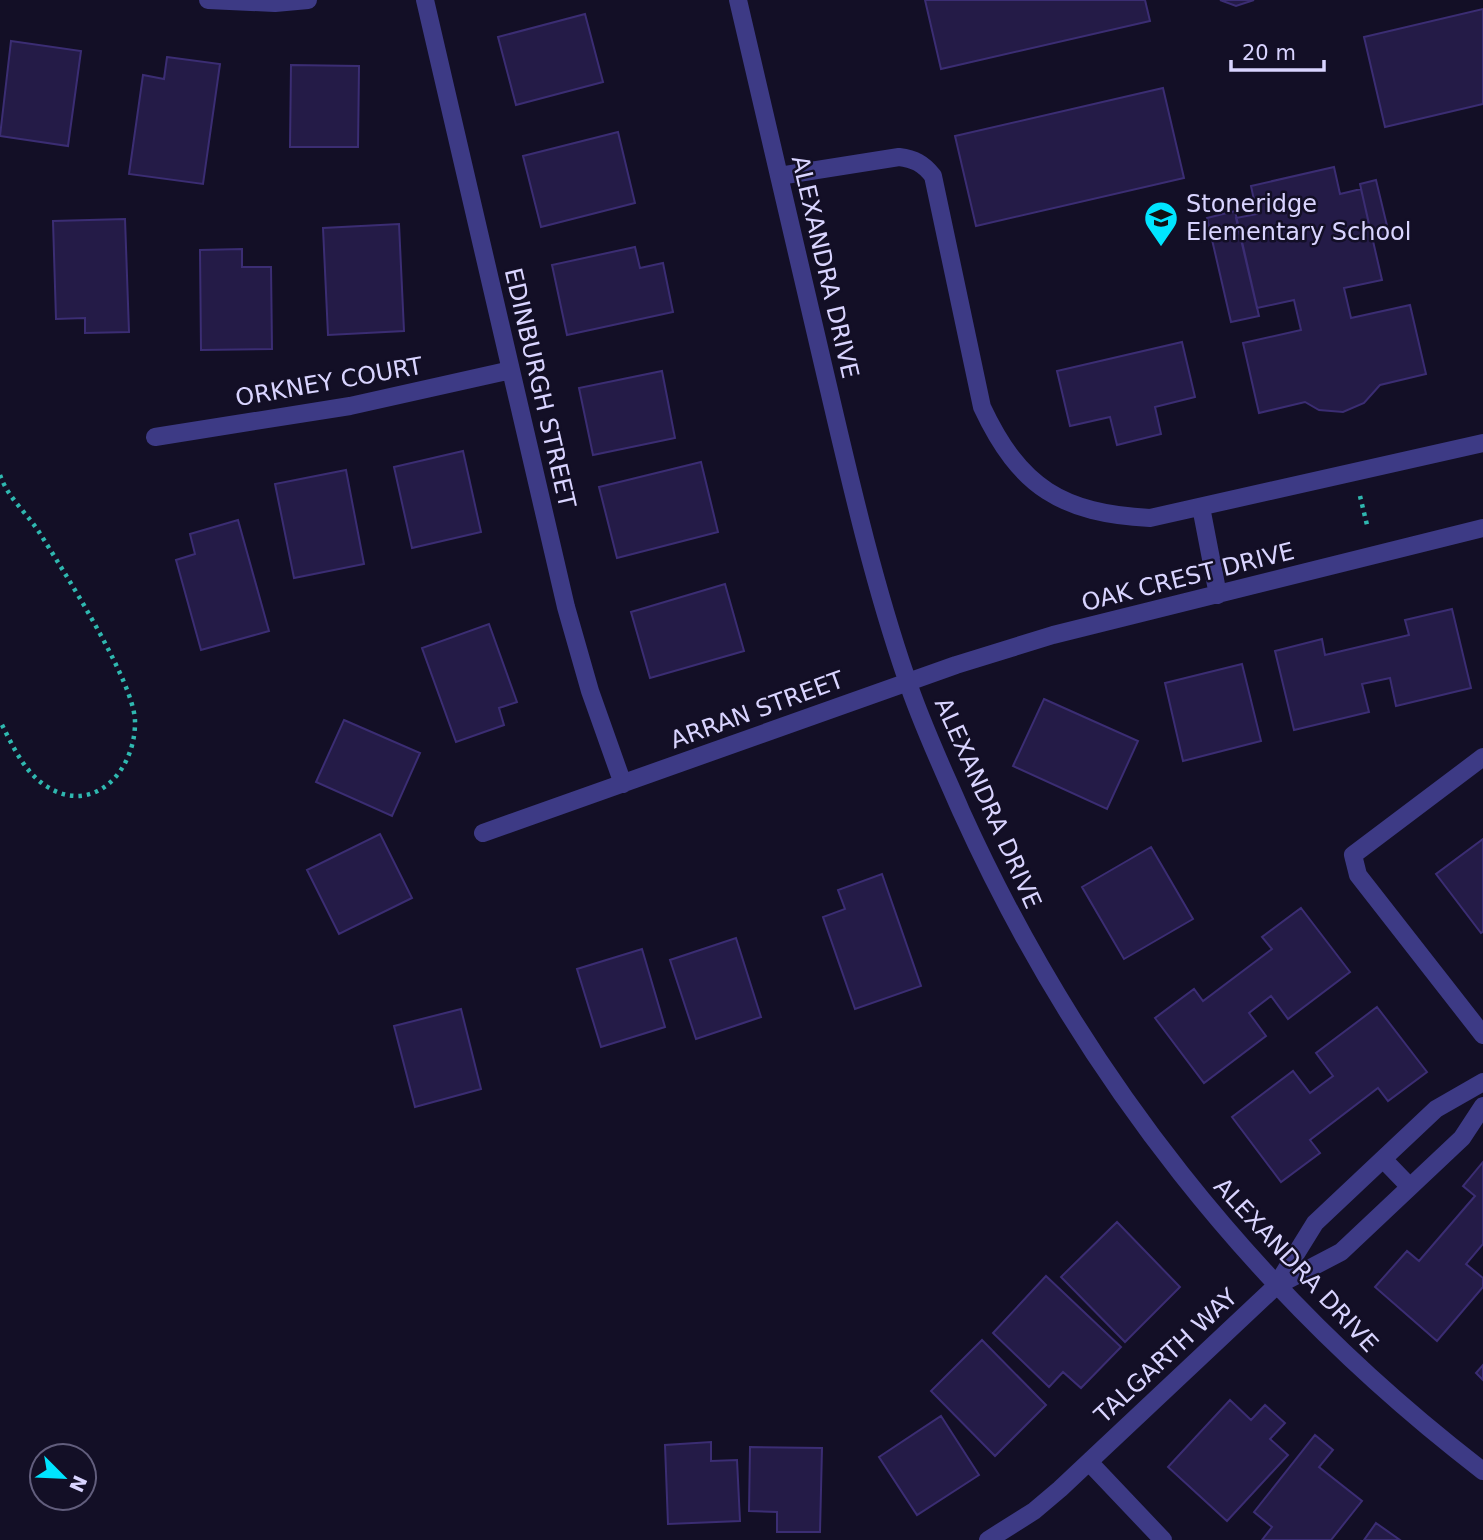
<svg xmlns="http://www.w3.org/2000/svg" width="1483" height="1540" font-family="'DejaVu Sans',sans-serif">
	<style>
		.building { fill: #241b47; stroke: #3b2d73; stroke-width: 2 }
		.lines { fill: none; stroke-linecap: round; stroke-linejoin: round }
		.path { stroke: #2fb8b0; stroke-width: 4.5; stroke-dasharray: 3.5 5; stroke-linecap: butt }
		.minor { stroke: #3d3a85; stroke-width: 18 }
		.labels { text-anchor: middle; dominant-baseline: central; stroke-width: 5; stroke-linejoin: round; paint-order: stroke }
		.poi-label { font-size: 24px; fill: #d9d4ff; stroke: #130f26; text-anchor: start }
		.street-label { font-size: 24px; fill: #d9d4ff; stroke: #130f26 }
	</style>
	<rect width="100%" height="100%" fill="#130f26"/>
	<path class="building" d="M925 0H1145L1150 21 941 69Z
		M1220 0H1254L1236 6Z
		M1483 9V104L1385 127 1364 37Z
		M585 14 603 82 516 105 498 37Z
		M11 41 81 51 68 146 0 136Z
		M167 57 220 64 203 184 129 174 143 75 164 79Z
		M291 65 359 66 358 147H290Z
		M1163 88 1184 178 976 226 955 136Z
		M618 132 635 203 541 227 523 156Z
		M1334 167 1340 194 1361 189 1382 280 1344 288 1351 318 1410 305 1426 374 1380 385 1364 403 1343 412 1319 410 1305 402 1259 413 1243 343 1301 330 1294 300 1257 308 1236 218 1257 214 1251 186Z
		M1376 180 1389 234 1372 238 1360 184Z
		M1235 211 1259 316 1231 322 1207 218Z
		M125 219 129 332 85 333V318L56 319 53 221Z
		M399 224 404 331 328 335 323 228Z
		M635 247 640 268 663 263 673 312 567 335 552 265Z
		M242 249V267H271L272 349 201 350 200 250Z
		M1182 342 1195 397 1155 407 1161 434 1117 445 1110 417 1070 426 1057 371Z
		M662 371 675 438 593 455 579 388Z
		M463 451 481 532 412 548 394 467Z
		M701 462 718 532 617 558 599 487Z
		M346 470 364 564 294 578 275 484Z
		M238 520 269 631 201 650 176 560 195 554 190 534Z
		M725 584 744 651 650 678 631 612Z
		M1452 609 1471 688 1396 706 1390 678 1362 684 1369 712 1294 730 1275 651 1322 639 1325 655 1409 635 1405 620Z
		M489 624 517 702 499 708 504 725 456 742 422 648Z
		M1242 664 1261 741 1183 761 1165 683Z
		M1044 699 1138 741 1107 809 1013 766Z
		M344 720 420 753 392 816 316 782Z
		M380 834 412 898 339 934 307 870Z
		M1483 839V932L1481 933 1436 874Z
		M1151 847 1193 919 1124 959 1082 887Z
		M882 874 921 986 855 1009 823 917 845 909 838 890Z
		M1301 908 1350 972 1288 1019 1271 996 1249 1013 1266 1036 1204 1083 1155 1018 1194 989 1203 1001 1272 949 1262 937Z
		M736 938 761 1017 696 1039 670 960Z
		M642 949 665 1027 601 1047 577 969Z
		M1377 1007 1427 1072 1388 1101 1378 1088 1310 1140 1320 1153 1281 1182 1232 1117 1293 1071 1310 1093 1333 1076 1316 1053Z
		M461 1009 481 1089 415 1107 394 1026Z
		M1483 1162V1244L1466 1264 1483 1278V1287L1437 1341 1375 1287 1407 1251 1419 1261 1475 1196 1463 1186Z
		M1117 1222 1180 1287 1125 1342 1061 1277Z
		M1046 1276 1121 1347 1081 1388 1063 1372 1049 1387 993 1333Z
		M982 1340 1046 1405 995 1456 931 1391Z
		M1483 1365V1380L1476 1373Z
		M1230 1400 1251 1420 1265 1405 1285 1423 1270 1439 1288 1455 1227 1521 1168 1467Z
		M941 1416 979 1475 917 1515 879 1457Z
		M1315 1435 1333 1450 1319 1467 1362 1501 1331 1540H1262L1272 1527 1254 1512Z
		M711 1442V1461L737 1460 740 1521 668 1524 665 1445Z
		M750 1447 822 1448 820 1532H777V1512L749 1511Z
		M1376 1523 1400 1540H1364Z"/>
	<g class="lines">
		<path class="path" d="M0 475C8 498 26 512 39 532 63 570 134 681 135 721 136 770 94 817 46 786 23 771 12 744 0 721
			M1360 496 1368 529"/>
		<path class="minor" d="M208 0 275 3 308 0
			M425 0 566 607 590 691 623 784
			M738 0C767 124 796 249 825 373 849 475 872 578 906 677 921 723 942 767 961 811 1079 1072 1256 1297 1483 1471
			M779 176 899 157C914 159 923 163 933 176L982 407C1020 488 1062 513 1150 518L1483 443
			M155 437 350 406 511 370
			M1201 507 1218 595
			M1483 757 1353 855 1358 875 1483 1035
			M483 833 956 665 1053 635 1483 528
			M1383 1159 1410 1187
			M1276 1286 1341 1252 1462 1138 1483 1106
			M1089 1462 1163 1540
			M988 1540 1034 1511 1060 1489 1276 1286 1315 1223 1436 1109 1483 1082"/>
	</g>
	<defs>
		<g id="school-pin" transform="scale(1.75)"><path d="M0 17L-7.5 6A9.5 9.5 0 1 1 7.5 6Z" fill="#00e5ff" stroke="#130f26"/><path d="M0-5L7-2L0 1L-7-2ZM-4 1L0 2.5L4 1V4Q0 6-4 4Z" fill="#111"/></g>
	</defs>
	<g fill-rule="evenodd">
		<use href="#school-pin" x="1161" y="218"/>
	</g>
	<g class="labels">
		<g class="poi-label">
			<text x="1186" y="204">Stoneridge<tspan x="1186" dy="28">Elementary School</tspan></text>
		</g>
		<g class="street-label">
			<text transform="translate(825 267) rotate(77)">ALEXANDRA DRIVE</text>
			<text transform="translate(329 382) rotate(-10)">ORKNEY COURT</text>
			<text transform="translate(540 388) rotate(77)">EDINBURGH STREET</text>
			<text transform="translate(1188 577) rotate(-14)">OAK CREST DRIVE</text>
			<text transform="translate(757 710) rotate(-20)">ARRAN STREET</text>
			<text transform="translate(988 803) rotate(66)">ALEXANDRA DRIVE</text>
			<text transform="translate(1296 1265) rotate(47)">ALEXANDRA DRIVE</text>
			<text transform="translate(1166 1356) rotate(-43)">TALGARTH WAY</text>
		</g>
	</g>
	<g transform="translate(63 1477) rotate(114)"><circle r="33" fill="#130f26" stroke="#625e7d" stroke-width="2"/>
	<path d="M0-5L12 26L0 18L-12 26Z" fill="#00e5ff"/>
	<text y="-10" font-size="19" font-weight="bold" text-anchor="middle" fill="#d9d4ff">N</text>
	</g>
	<path d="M1231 60v10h93v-10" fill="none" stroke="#d9d4ff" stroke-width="3.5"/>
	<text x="1242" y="60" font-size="21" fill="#d9d4ff" stroke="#130f26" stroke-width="5" paint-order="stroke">20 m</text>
</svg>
